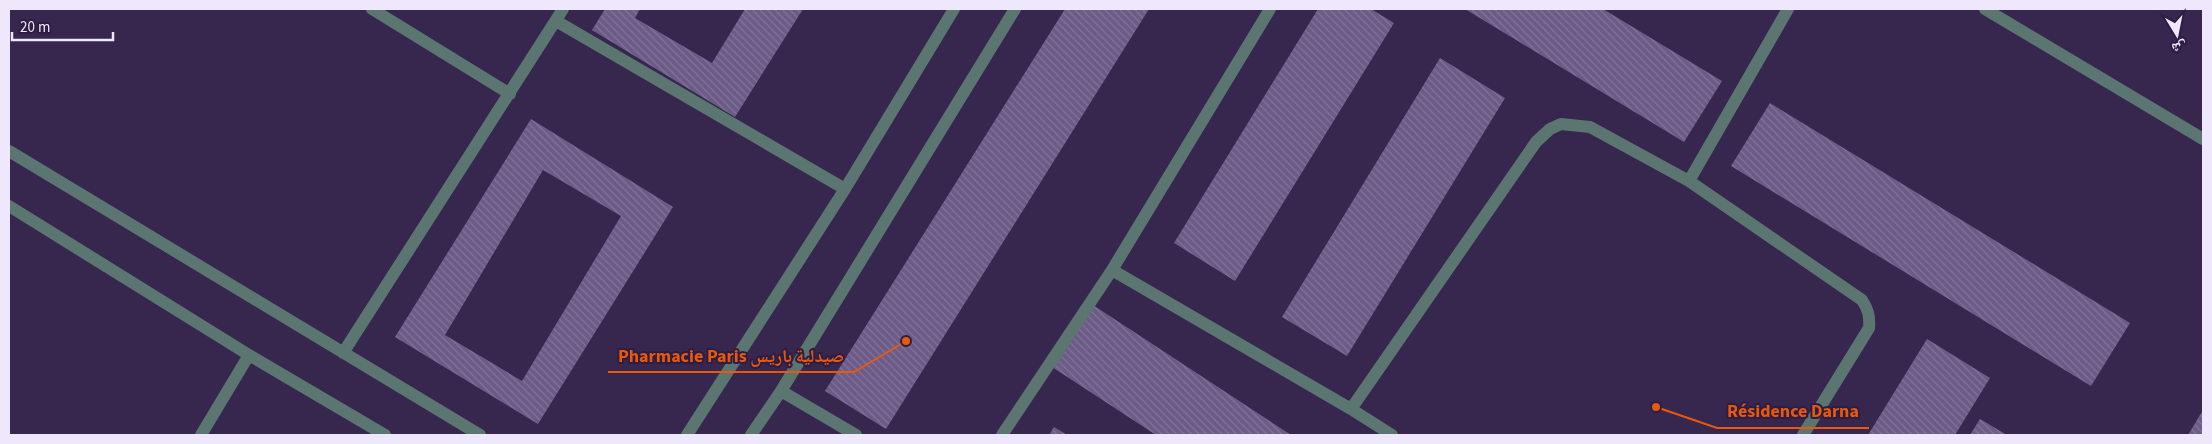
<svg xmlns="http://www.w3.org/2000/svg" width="2212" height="444" font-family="'Source Sans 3','Noto Naskh Arabic',sans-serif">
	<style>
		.building { fill: url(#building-back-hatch); fill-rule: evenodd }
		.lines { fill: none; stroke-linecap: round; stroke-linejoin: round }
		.minor { stroke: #5b7570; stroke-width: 12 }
		.leader { fill: none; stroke: #e8590c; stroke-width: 2 }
		.callout-dot { fill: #e8590c; stroke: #2d1d43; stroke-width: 2 }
		.callout-label { font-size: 18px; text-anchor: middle; font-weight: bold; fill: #e8590c; stroke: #2d1d43; stroke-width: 4; stroke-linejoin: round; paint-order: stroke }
	</style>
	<defs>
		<pattern id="building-back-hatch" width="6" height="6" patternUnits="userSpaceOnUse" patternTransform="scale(1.25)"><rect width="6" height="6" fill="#6c5b87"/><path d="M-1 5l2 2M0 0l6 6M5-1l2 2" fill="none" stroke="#817399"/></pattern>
	</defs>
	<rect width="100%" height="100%" fill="#37274e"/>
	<path class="building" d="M605 9H640L635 18 712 63 745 9H803L735 117 592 30Z
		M1065 9H1149L886 429 825 391Z
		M1318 9H1371L1394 23 1235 281 1174 243Z
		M1465 9H1603L1722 81 1684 142Z
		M1440 58 1505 98 1347 356 1282 317Z
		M1770 103 2130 323 2091 386 1731 166Z
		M531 119 673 207 538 424 395 337ZM543 170 621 216 522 381 445 335Z
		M1093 305 1291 435H1156L1052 367Z
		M1927 339 1990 378 1955 435H1868Z
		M2203 410V435H2188Z
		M1980 419 2007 435H1970Z
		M1054 427 1067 435H1049Z"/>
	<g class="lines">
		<path class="minor" d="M372 9 510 94
			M1985 9 2203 139
			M556 21 845 189
			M9 151 480 435
			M1689 181 1862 300C1868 309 1870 316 1869 328L1803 435
			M9 206 249 355 385 435
			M1112 270 1270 9
			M343 353 563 9
			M781 391 856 435
			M201 435 249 355
			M687 435 845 189 954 9
			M751 435 781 391 1015 9
			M1002 435 1112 270 1351 409
			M1392 435 1351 409 1536 142 1550 129 1561 124 1590 127 1689 181 1788 9"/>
	</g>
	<path class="leader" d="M906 341L854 372H608M1656 407L1717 428H1869"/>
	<g class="callout-dot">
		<circle cx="906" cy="341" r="5"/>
		<circle cx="1656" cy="407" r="5"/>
	</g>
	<g class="callout-label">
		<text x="731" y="362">Pharmacie Paris صيدلية باريس</text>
		<text x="1793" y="417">Résidence Darna</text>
	</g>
	<rect width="2212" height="444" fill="none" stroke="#efe8fc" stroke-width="20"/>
	<g transform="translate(2177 35) rotate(170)" stroke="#2d1d43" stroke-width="4" paint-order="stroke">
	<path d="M0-4L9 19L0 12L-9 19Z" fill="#efe8fc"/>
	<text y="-8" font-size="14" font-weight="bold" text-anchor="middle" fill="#efe8fc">ش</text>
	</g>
	<path d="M12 32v8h101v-8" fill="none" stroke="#efe8fc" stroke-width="2.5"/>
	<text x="20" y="32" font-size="15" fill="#efe8fc" stroke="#2d1d43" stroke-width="4" paint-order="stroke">20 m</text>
</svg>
